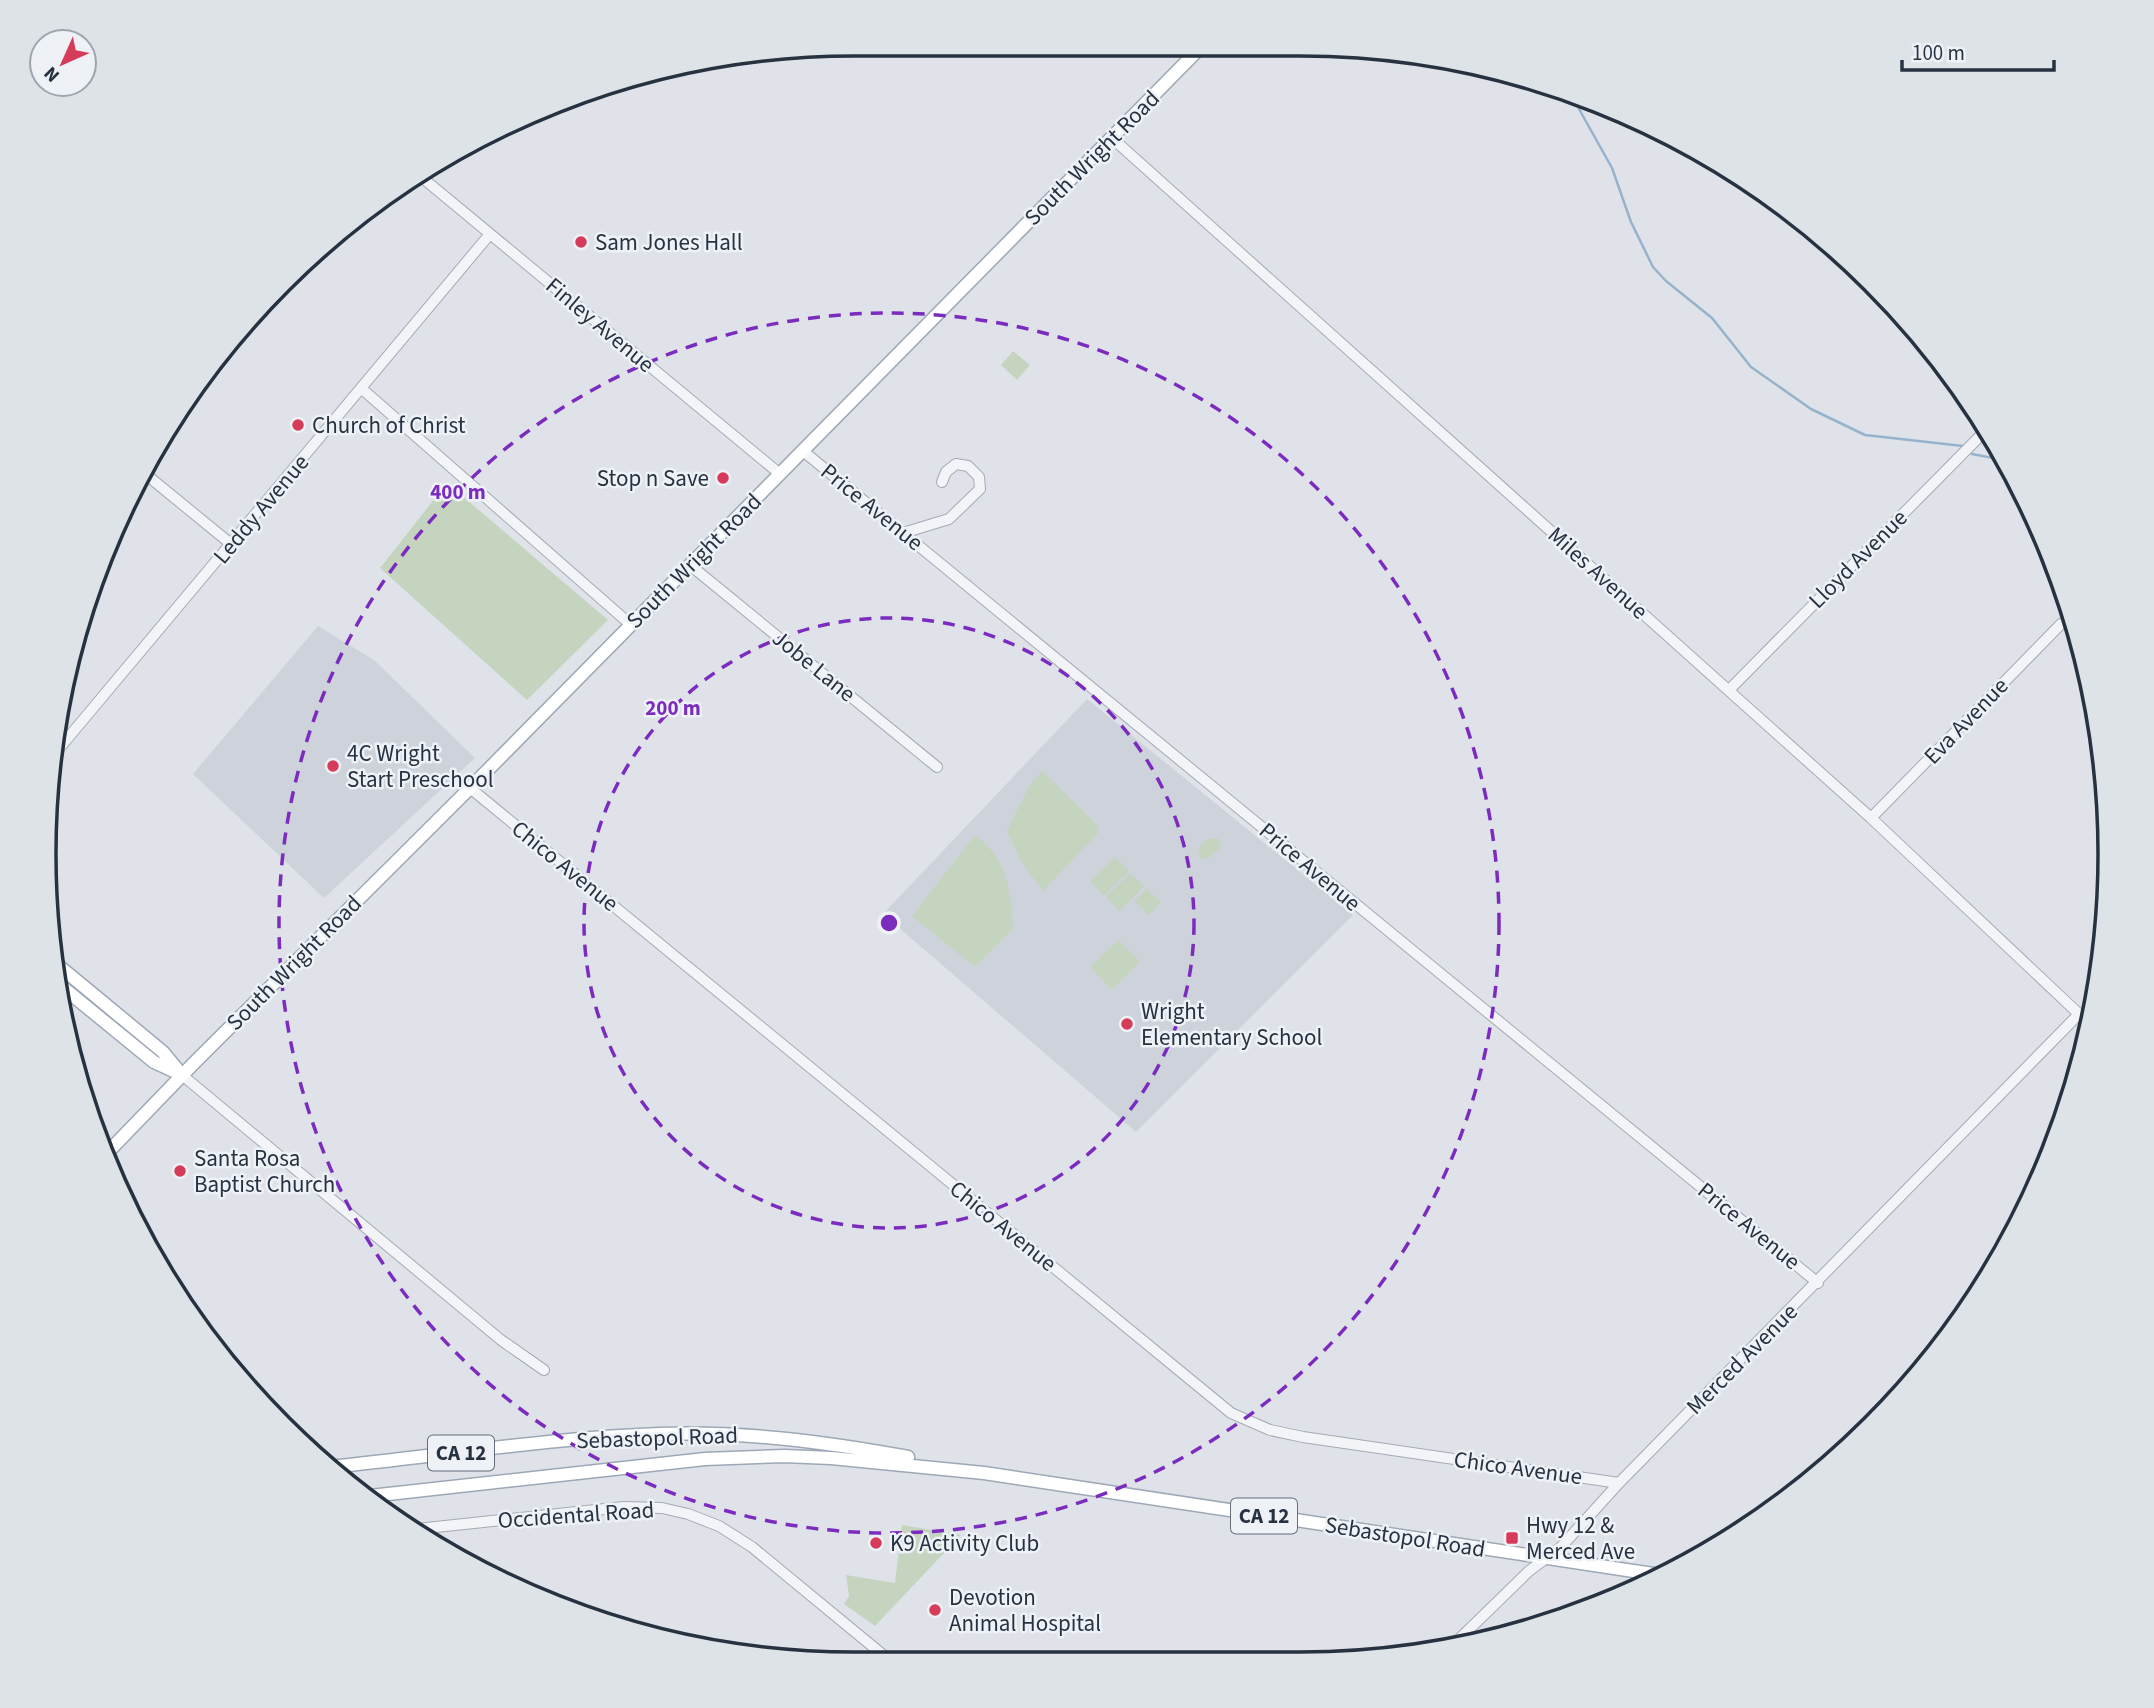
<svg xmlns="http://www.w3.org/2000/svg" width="2154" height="1708" font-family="'Source Sans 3',sans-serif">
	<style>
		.built { fill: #cdd2db }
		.green { fill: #c5d4bf }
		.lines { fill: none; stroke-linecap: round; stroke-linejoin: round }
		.stream { stroke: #97b3cc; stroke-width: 2.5 }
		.minor-casing { stroke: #a4aab3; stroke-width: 12 }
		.major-casing { stroke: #9da8b6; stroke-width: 15 }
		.minor { stroke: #f2f4f7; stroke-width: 10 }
		.major { stroke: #fff; stroke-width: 12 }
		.ring { fill: none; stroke: #7b2cbf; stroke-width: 3.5; stroke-dasharray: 12 9 }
		.poi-dot { fill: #d73b5a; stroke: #eef2f7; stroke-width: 2.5 }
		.labels { text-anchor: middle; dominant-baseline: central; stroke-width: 5; stroke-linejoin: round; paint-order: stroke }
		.shield { fill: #eef2f7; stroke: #636c78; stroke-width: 2 }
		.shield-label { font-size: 21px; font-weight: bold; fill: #273241 }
		.street-label { font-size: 23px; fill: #273241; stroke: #eef2f7 }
		.poi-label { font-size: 23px; fill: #273241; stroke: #eef2f7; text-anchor: start }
		.rim { fill: none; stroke: #273241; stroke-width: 3.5 }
		.centre { fill: #7b2cbf; stroke: #eef2f7; stroke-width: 3.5 }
		.ring-label { font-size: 21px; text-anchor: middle; font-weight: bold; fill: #7b2cbf; stroke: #eef2f7; stroke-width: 5; stroke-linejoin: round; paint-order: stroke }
	</style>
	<rect width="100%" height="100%" fill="#dfe3e9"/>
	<path class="built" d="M318 626 374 660 475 758 324 898 193 774Z
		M1087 699 1353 915 1136 1132 883 914Z"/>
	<path class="green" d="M1013 351 1030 365 1017 380 1001 365Z
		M447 483 608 620 527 700 380 568Z
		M1042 771 1098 826V833L1043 891 1022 863 1007 831 1029 786Z
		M975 835C1008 860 1011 890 1013 929L975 967 912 916Z
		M1210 838H1217L1221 842 1219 849 1205 860 1200 858 1198 852 1200 846Z
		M1115 857 1129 871 1104 895 1090 881Z
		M1130 873 1144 886 1120 911 1106 897Z
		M1147 889 1161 902 1149 915 1134 901Z
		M1118 940 1140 962 1112 990 1090 967Z
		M902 1525 961 1535 875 1626 844 1604 849 1596 846 1575 895 1583Z"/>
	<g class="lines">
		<path class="stream" d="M1569 91 1612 168 1631 222 1653 267 1666 281 1712 318 1751 367 1811 409 1865 435 1963 446
			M1972 454 1993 458 2008 464"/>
		<g class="minor-casing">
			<path id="minor" d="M1112 138 1871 818 2079 1014
				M419 175 780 474
				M361 388 631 625
				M803 451 1818 1283
				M143 472 231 544
				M903 533 949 519 980 489 979 477 968 466 956 464 946 472 942 482
				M690 565 937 767
				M1729 690 1988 428
				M57 751 490 234
				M470 788 1231 1413 1270 1430 1303 1437 1619 1483
				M1871 818 2061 624
				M182 1075 501 1340 544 1370
				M417 1529 624 1507 662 1508 688 1514 719 1526 752 1547 894 1664
				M1452 1646 1529 1571 1561 1547 1619 1483 2079 1014 2090 1018"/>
		</g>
		<g class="major-casing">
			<path id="major" d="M59 966 163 1052 182 1075
				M61 986 154 1062 178 1073
				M108 1152 194 1063 470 788 1203 45
				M329 1467C439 1456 548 1438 659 1434 743 1431 826 1442 908 1457
				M361 1497 705 1459 784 1456 831 1458 984 1473 1660 1575"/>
		</g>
		<use href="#minor" class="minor"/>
		<use href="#major" class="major"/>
	</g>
	<g class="ring">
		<circle cx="889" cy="923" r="305"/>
		<circle cx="889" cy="923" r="610"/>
	</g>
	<g class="poi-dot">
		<circle cx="581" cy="242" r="7"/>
		<circle cx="298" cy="425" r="7"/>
		<circle cx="723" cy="478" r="7"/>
		<circle cx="333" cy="766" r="7"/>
		<circle cx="1127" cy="1024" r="7"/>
		<circle cx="180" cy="1171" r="7"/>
		<rect x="1505" y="1531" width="14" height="14" rx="3.5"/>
		<circle cx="876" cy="1543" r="7"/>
		<circle cx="935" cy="1610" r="7"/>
	</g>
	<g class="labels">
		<g class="shield">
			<rect x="428" y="1435.5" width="66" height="35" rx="5"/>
			<rect x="1231" y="1498.5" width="66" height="35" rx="5"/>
		</g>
		<g class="shield-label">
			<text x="461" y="1453">CA 12</text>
			<text x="1264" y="1516">CA 12</text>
		</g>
		<g class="street-label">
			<text transform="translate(1092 158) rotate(-45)">South Wright Road</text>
			<text transform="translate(600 325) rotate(40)">Finley Avenue</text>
			<text transform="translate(872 507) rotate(39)">Price Avenue</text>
			<text transform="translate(261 509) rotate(-50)">Leddy Avenue</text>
			<text transform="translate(1858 559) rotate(-45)">Lloyd Avenue</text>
			<text transform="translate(694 561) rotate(-45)">South Wright Road</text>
			<text transform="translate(1598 573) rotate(42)">Miles Avenue</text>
			<text transform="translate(814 666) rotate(39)">Jobe Lane</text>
			<text transform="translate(1966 721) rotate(-46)">Eva Avenue</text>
			<text transform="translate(565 866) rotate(39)">Chico Avenue</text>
			<text transform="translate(1310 867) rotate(40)">Price Avenue</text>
			<text transform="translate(294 963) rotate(-45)">South Wright Road</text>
			<text transform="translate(1003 1226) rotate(39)">Chico Avenue</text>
			<text transform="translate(1749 1226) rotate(39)">Price Avenue</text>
			<text transform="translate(1742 1359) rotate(-45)">Merced Avenue</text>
			<text transform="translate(657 1438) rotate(-2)">Sebastopol Road</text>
			<text transform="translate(1518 1468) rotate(8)">Chico Avenue</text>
			<text transform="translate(576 1515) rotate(-4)">Occidental Road</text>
			<text transform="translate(1405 1537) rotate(9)">Sebastopol Road</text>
		</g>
		<g class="poi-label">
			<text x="595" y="242">Sam Jones Hall</text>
			<text x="312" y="425">Church of Christ</text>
			<text x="709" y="478" text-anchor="end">Stop n Save</text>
			<text x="347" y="753">4C Wright<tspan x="347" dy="26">Start Preschool</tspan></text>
			<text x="1141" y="1011">Wright<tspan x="1141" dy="26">Elementary School</tspan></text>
			<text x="194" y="1158">Santa Rosa<tspan x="194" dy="26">Baptist Church</tspan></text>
			<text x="1526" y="1525">Hwy 12 &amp;<tspan x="1526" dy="26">Merced Ave</tspan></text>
			<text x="890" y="1543">K9 Activity Club</text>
			<text x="949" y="1597">Devotion<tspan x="949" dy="26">Animal Hospital</tspan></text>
		</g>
	</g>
	<path d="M0 0H2154V1708H0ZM854 56H1300A798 798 0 0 1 2098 854V854A798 798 0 0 1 1300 1652H854A798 798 0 0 1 56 854V854A798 798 0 0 1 854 56Z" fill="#dee3e8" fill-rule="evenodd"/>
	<path class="rim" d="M854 56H1300A798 798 0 0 1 2098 854V854A798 798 0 0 1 1300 1652H854A798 798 0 0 1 56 854V854A798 798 0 0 1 854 56Z"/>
	<circle cx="889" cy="923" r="10" class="centre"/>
	<g class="ring-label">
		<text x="458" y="499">400 m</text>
		<text x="673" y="715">200 m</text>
	</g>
	<g transform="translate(63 63) rotate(225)"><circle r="33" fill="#eef2f7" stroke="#9ea5ae" stroke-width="2"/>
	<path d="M0-5L12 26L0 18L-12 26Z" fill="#d73b5a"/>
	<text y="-10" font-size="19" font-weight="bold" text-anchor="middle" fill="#273241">N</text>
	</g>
	<path d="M1902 60v10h152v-10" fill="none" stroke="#273241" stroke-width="3.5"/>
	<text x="1912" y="60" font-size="21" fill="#273241" stroke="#eef2f7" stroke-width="5" paint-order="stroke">100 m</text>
</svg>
